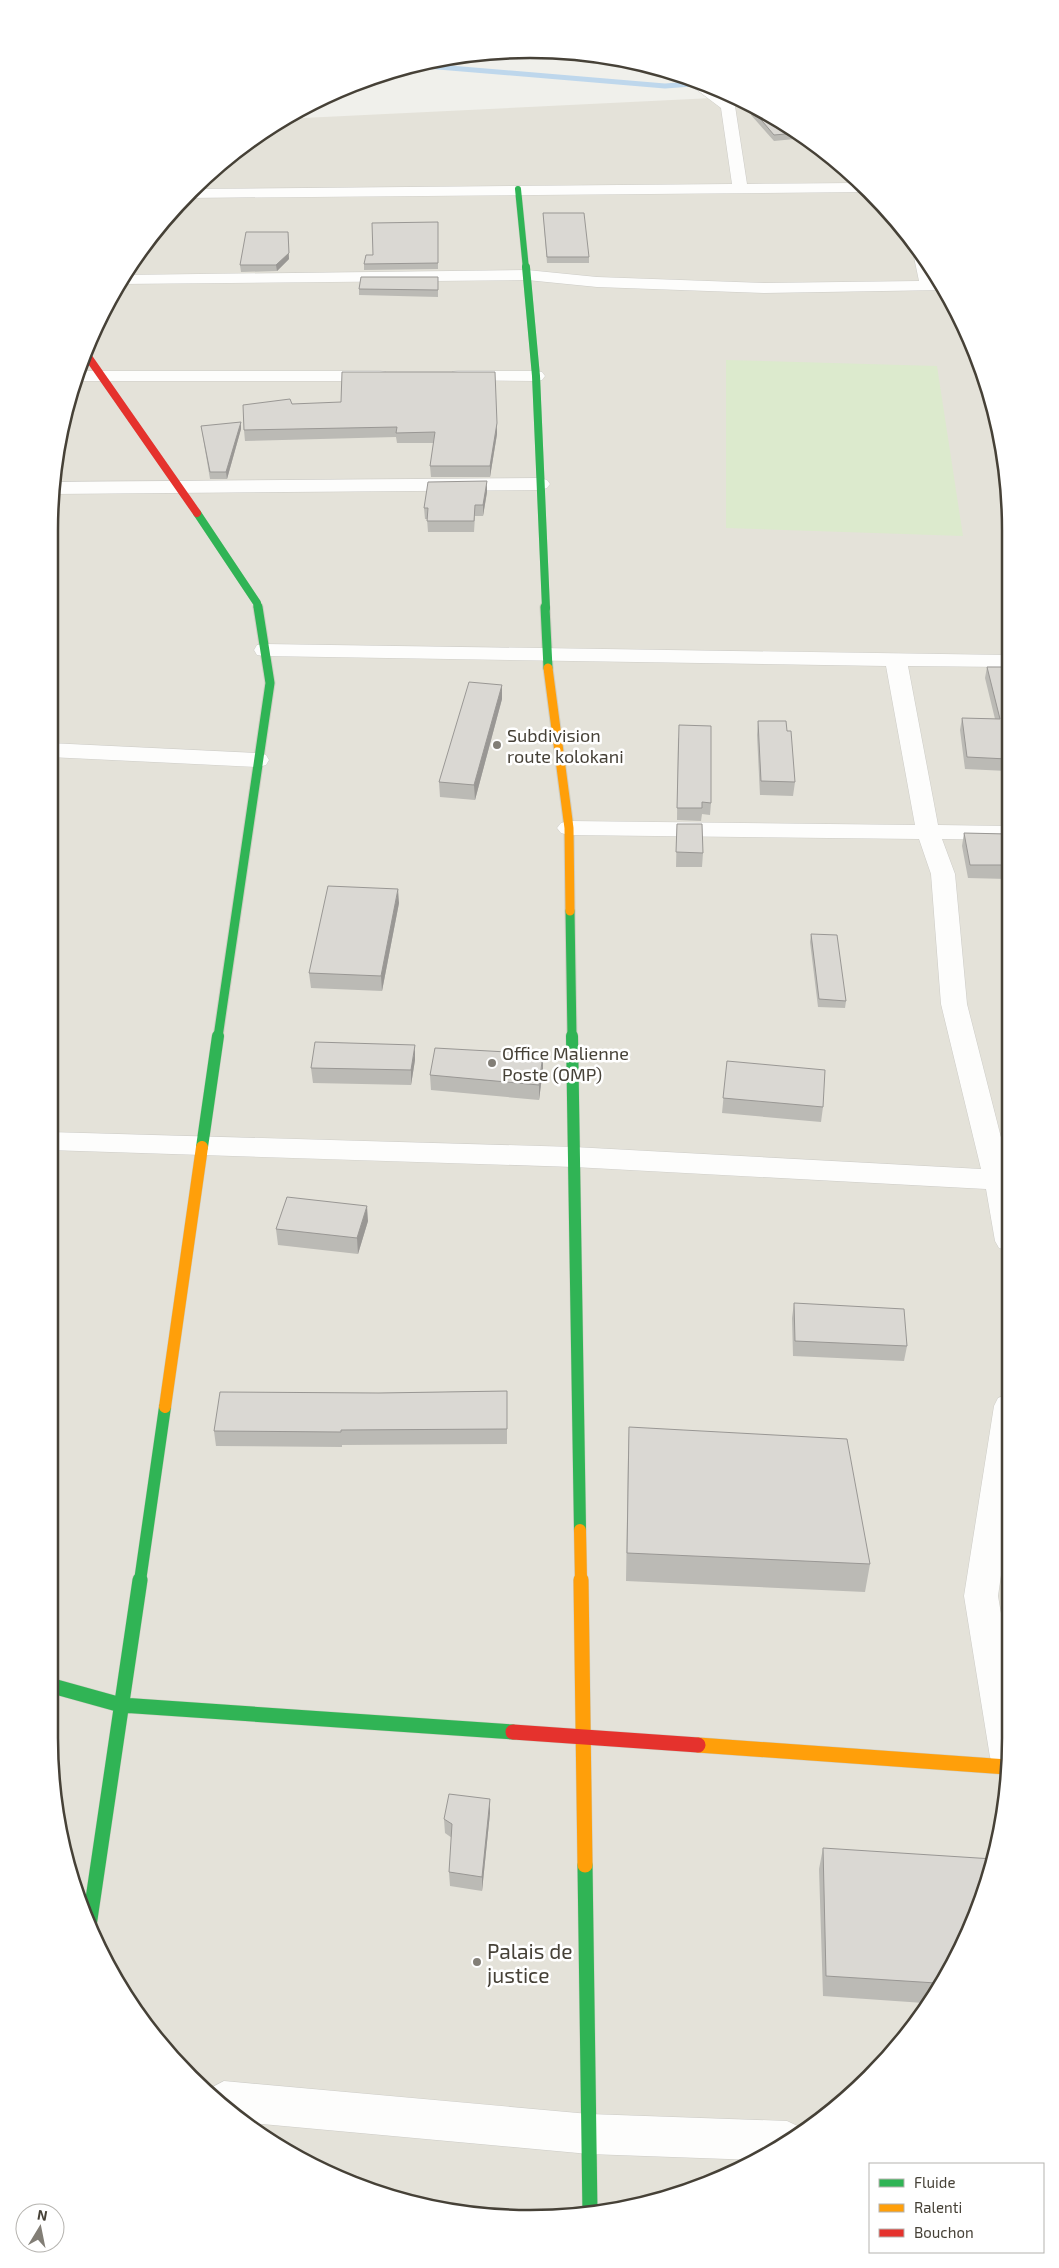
<svg xmlns="http://www.w3.org/2000/svg" width="1059" height="2268" font-family="'Exo 2',sans-serif">
	<style>
		.residential { fill: #e4e2d9 }
		.green { fill: #dceacd }
		.lines { fill: none; stroke-linecap: round; stroke-linejoin: round }
		.stream { stroke: #bed7ec; stroke-width: 5 }
		.street-casing { stroke: #cdccc7; stroke-width: 1 }
		.fast-far4-casing { stroke: #cecdc2; stroke-width: 7 }
		.fast-far3-casing { stroke: #cecdc2; stroke-width: 8 }
		.fast-far2-casing { stroke: #cecdc2; stroke-width: 11 }
		.fast-far1-casing { stroke: #cecdc2; stroke-width: 13 }
		.fast-casing { stroke: #cecdc2; stroke-width: 16 }
		.slow-far2-casing { stroke: #cecdc2; stroke-width: 11 }
		.slow-far1-casing { stroke: #cecdc2; stroke-width: 13 }
		.slow-casing { stroke: #cecdc2; stroke-width: 16 }
		.jam-far1-casing { stroke: #cecdc2; stroke-width: 8 }
		.jam-casing { stroke: #cecdc2; stroke-width: 16 }
		.street { fill: #fdfdfc; fill-rule: evenodd }
		.fast-far4 { stroke: #30b455; stroke-width: 6 }
		.fast-far3 { stroke: #30b455; stroke-width: 8 }
		.fast-far2 { stroke: #30b455; stroke-width: 9 }
		.fast-far1 { stroke: #30b455; stroke-width: 12 }
		.fast { stroke: #30b455; stroke-width: 15 }
		.slow-far2 { stroke: #ff9f0a; stroke-width: 9 }
		.slow-far1 { stroke: #ff9f0a; stroke-width: 12 }
		.slow { stroke: #ff9f0a; stroke-width: 15 }
		.jam-far1 { stroke: #e5322d; stroke-width: 8 }
		.jam { stroke: #e5322d; stroke-width: 15 }
		.wall { fill: #bbbab5 }
		.shaded-wall { fill: #999794 }
		.building { fill: #dad8d3; stroke: #999794 }
		.poi-dot { fill: #827e76; stroke: #fff; stroke-width: 2 }
		.labels { text-anchor: middle; dominant-baseline: central; stroke-width: 5; stroke-linejoin: round; paint-order: stroke }
		.poi-label { font-size: 18px; fill: #464137; stroke: #fff; text-anchor: start }
		.near-poi-label { font-size: 21px; fill: #464137; stroke: #fff; text-anchor: start }
		.rim { fill: none; stroke: #464137; stroke-width: 2.5 }
	</style>
	<rect width="100%" height="100%" fill="#f0f0eb"/>
	<path class="residential" d="M733 97 822 148 911 237 974 345 1006 466 1010 1739 1001 1833 974 1922 891 2056 770 2155 623 2210 529 2219 436 2210 289 2155 168 2055 113 1979 74 1893 49 1739V529L58 436 85 346 130 263 189 190 262 130 282 119Z"/>
	<path class="green" d="M726 360 937 366 963 536 726 528Z"/>
	<g class="lines">
		<path class="stream" d="M414 65 665 86 706 83"/>
		<g class="street-casing">
			<path id="street" d="M682 76 708 84 735 106 747 184 857 183 866 192 183 198 190 189 732 184 721 108 681 78Z
				M920 253 942 290 764 293 597 287 527 280 118 284 123 275 527 270 597 277 764 283 919 281 914 257Z
				M78 371H380L386 372 389 376 386 380 380 381H76Z
				M458 371H536L542 372 545 376 542 380 536 381 452 380 449 376 452 372Z
				M540 478 547 480 550 484 547 488 540 490 52 494 53 482Z
				M265 644 1007 655V667L908 666 938 825 1007 826V840L942 839 955 874 967 1004 1008 1165 1009 1251 999 1248 995 1241 986 1189 574 1167 49 1150V1132L574 1147 981 1169 941 1004 931 874 919 839 569 835 561 833 557 828 561 823 569 821 915 825 886 666 265 656 257 655 254 650 257 645Z
				M49 743 258 753 266 755 269 760 266 765 258 767 49 757Z
				M1009 1394 1010 1512 998 1596 1010 1667V1739L1007 1772 995 1768 990 1757 964 1596 994 1406 998 1398Z
				M224 2081 589 2114 787 2121 802 2128 770 2155 756 2160 589 2154 251 2123 209 2089Z"/>
		</g>
		<g class="fast-far4-casing">
			<path id="fast-far4" d="M518 189 526 269"/>
		</g>
		<g class="fast-far3-casing">
			<path id="fast-far3" d="M526 267 536 376 546 608
				M197 513 257 603 258 608"/>
		</g>
		<g class="fast-far2-casing">
			<path id="fast-far2" d="M545 607 548 668
				M570 911 572 1037
				M218 1037 270 683 258 607"/>
		</g>
		<g class="fast-far1-casing">
			<path id="fast-far1" d="M572 1036 580 1530
				M202 1147 218 1036
				M140 1581 165 1407"/>
		</g>
		<g class="fast-casing">
			<path id="fast" d="M49 1685 121 1705 513 1732
				M585 1865 590 2213
				M89 1926 140 1580"/>
		</g>
		<g class="slow-far2-casing">
			<path id="slow-far2" d="M548 668 569 828 570 911"/>
		</g>
		<g class="slow-far1-casing">
			<path id="slow-far1" d="M165 1407 202 1147
				M580 1530 581 1581"/>
		</g>
		<g class="slow-casing">
			<path id="slow" d="M581 1580 585 1865
				M698 1745 1007 1767"/>
		</g>
		<g class="jam-far1-casing">
			<path id="jam-far1" d="M84 351 197 513"/>
		</g>
		<g class="jam-casing">
			<path id="jam" d="M513 1732 698 1745"/>
		</g>
		<use href="#street" class="street"/>
		<use href="#fast-far4" class="fast-far4"/>
		<use href="#fast-far3" class="fast-far3"/>
		<use href="#fast-far2" class="fast-far2"/>
		<use href="#fast-far1" class="fast-far1"/>
		<use href="#fast" class="fast"/>
		<use href="#slow-far2" class="slow-far2"/>
		<use href="#slow-far1" class="slow-far1"/>
		<use href="#slow" class="slow"/>
		<use href="#jam-far1" class="jam-far1"/>
		<use href="#jam" class="jam"/>
	</g>
	<path class="wall" d="M752 109H754L805 138 774 141 751 115Z
		M543 213 589 257V263H547Z
		M438 222V269L364 270V264L373 255Z
		M289 259 277 271 241 272 240 265Z
		M438 277V297L359 295V289Z
		M292 404 497 423V434L490 477H431L430 466 434 443H397L396 437 245 441 244 430Z
		M201 426 241 429 227 479H210Z
		M487 492 483 516H475L474 532H428L427 519H425L424 508Z
		M987 667H1007V771L965 769 960 730 962 718 995 719 985 678Z
		M502 685V699L475 800 440 797 439 782Z
		M758 721 795 782 793 796 760 795 757 735Z
		M678 737 711 803 710 815 702 814 701 821 677 820Z
		M677 824 703 853 702 867H676Z
		M964 833 1007 834V879L968 878 962 846Z
		M399 903 382 991 311 988 309 973Z
		M811 934 846 1001 845 1008 818 1007 810 942Z
		M415 1060 411 1085 313 1083 311 1068Z
		M727 1061 823 1107 821 1122 722 1113Z
		M543 1069 539 1100 431 1090 430 1075Z
		M368 1221 358 1254 278 1245 276 1229Z
		M794 1303 907 1346 904 1361 793 1356 792 1318Z
		M507 1391V1444L342 1445V1447L216 1446 214 1431 379 1393Z
		M629 1427 870 1564 865 1592 626 1581 628 1455Z
		M490 1799V1813L482 1891 450 1886 449 1872 452 1838 445 1833 444 1819Z
		M823 1848 974 1922 924 2003 823 1996 819 1869Z"/>
	<path class="shaded-wall" d="M288 232 289 259 277 271 276 265Z
		M241 422V429L227 479 226 472Z
		M497 423V434L490 477V466Z
		M487 481V492L483 516V505Z
		M502 685V699L475 800 474 785Z
		M398 889 399 903 382 991 381 976Z
		M415 1045V1060L411 1085V1070Z
		M543 1054V1069L539 1100V1085Z
		M367 1206 368 1221 358 1254 357 1238Z
		M490 1799V1813L482 1891V1877Z"/>
	<path class="building" d="M752 109H754L797 133 774 135Z
		M543 213H584L589 257H547Z
		M438 222V263L364 264 366 255H373L372 223Z
		M246 232H288L289 253 276 265H240Z
		M361 277H438V290L359 289Z
		M342 372H495L497 423 490 466H430L435 432 396 433 397 427 244 430 243 405 290 399 292 404 341 402Z
		M241 422 226 472H210L201 426Z
		M487 481 483 505H475L474 521H427L428 508H424L428 482Z
		M987 667H1007V759L967 757 962 718 1000 719Z
		M469 682 502 685 474 785 439 782Z
		M758 721H786L787 731H791L795 782 761 781Z
		M679 725 711 726V803L702 802V808H677Z
		M677 824H702L703 853 676 852Z
		M964 833 1007 834V865H970Z
		M328 886 398 889 381 976 309 973Z
		M811 934 837 935 846 1001 819 999Z
		M315 1042 415 1045 411 1070 311 1068Z
		M435 1048 543 1054 539 1085 430 1075Z
		M727 1061 825 1070 823 1107 723 1098Z
		M287 1197 367 1206 357 1238 276 1229Z
		M794 1303 904 1309 907 1346 795 1341Z
		M507 1391V1429L341 1430V1432L214 1431 220 1392 379 1393Z
		M629 1427 847 1439 870 1564 627 1553Z
		M449 1794 490 1799 482 1877 449 1872 452 1824 444 1819Z
		M823 1848 993 1859 974 1922 936 1983 826 1976Z"/>
	<g class="poi-dot">
		<circle cx="497" cy="745" r="5"/>
		<circle cx="492" cy="1063" r="5"/>
		<circle cx="477" cy="1962" r="5"/>
	</g>
	<g class="labels">
		<g class="poi-label">
			<text x="507" y="735">Subdivision<tspan x="507" dy="21">route kolokani</tspan></text>
			<text x="502" y="1053">Office Malienne<tspan x="502" dy="21">Poste (OMP)</tspan></text>
		</g>
		<g class="near-poi-label">
			<text x="487" y="1950">Palais de<tspan x="487" dy="24">justice</tspan></text>
		</g>
	</g>
	<path d="M0 0H1059V2268H0ZM530 58H530A472 472 0 0 1 1002 530V1738A472 472 0 0 1 530 2210H530A472 472 0 0 1 58 1738V530A472 472 0 0 1 530 58Z" fill="#fff" fill-rule="evenodd"/>
	<path class="rim" d="M530 58H530A472 472 0 0 1 1002 530V1738A472 472 0 0 1 530 2210H530A472 472 0 0 1 58 1738V530A472 472 0 0 1 530 58Z"/>
	<rect x="869" y="2163" width="175" height="90" fill="#ffffff" stroke="#b5b3af"/>
	<rect x="879" y="2179" width="25" height="8" fill="#30b455" stroke="#b5b3af"/>
	<text x="914" y="2188" font-size="15" fill="#464137">Fluide</text>
	<rect x="879" y="2204" width="25" height="8" fill="#ff9f0a" stroke="#b5b3af"/>
	<text x="914" y="2213" font-size="15" fill="#464137">Ralenti</text>
	<rect x="879" y="2229" width="25" height="8" fill="#e5322d" stroke="#b5b3af"/>
	<text x="914" y="2238" font-size="15" fill="#464137">Bouchon</text>
	<g transform="translate(40 2228) rotate(10)"><circle r="24" fill="#ffffff" stroke="#b5b3af"/>
	<path d="M0-4L9 19L0 12L-9 19Z" fill="#827e76"/>
	<text y="-8" font-size="14" font-weight="bold" text-anchor="middle" fill="#464137">N</text>
	</g>
</svg>
